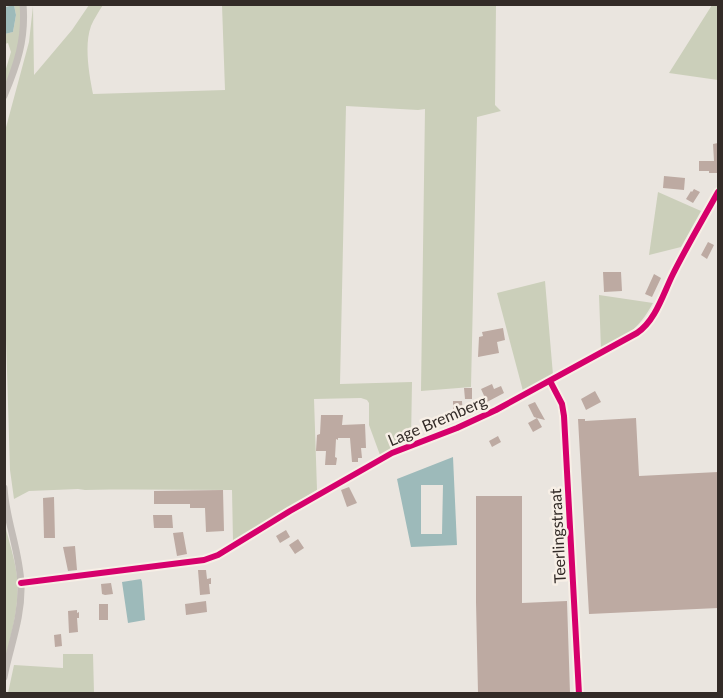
<svg xmlns="http://www.w3.org/2000/svg" width="723" height="698" font-family="Lato,sans-serif">
	<style>
		.green { fill: #cbcfba }
		.water { fill: #9dbaba; fill-rule: evenodd }
		.building { fill: #bdaaa2 }
		.lines { fill: none; stroke-linecap: round; stroke-linejoin: round }
		.street { stroke: #c3bdb8; stroke-width: 7 }
		.cycleway-casing { stroke: #f7efe6; stroke-width: 10 }
		.cycleway { stroke: #d6006c; stroke-width: 6 }
		.labels { text-anchor: middle; dominant-baseline: central; stroke-width: 5; stroke-linejoin: round; paint-order: stroke }
		.street-label { font-size: 16px; fill: #332b27; stroke: #f7efe6 }
	</style>
	<rect width="100%" height="100%" fill="#eae5df"/>
	<path class="green" d="M14 5H21L22 17 18 55 5 89V72L11 52 8 43 5 44V34L13 32 16 15Z
		M89 5H103C99 11 94 19 91 26 84 45 89 74 93 94L225 90 222 5H496L495 105 501 111 477 117 471 387 421 391 425 109 418 110 346 106 340 384 412 382 411 441 380 455 369 425V403L367 400 361 398 314 399 317 490 233 541 232 490C183 490 134 489 85 490L78 489 29 491 14 499 10 470 5 305 4 138 5 131 29 42 33 6 34 75 72 30Z
		M712 5H718V80L669 73Z
		M658 192 701 211 681 247 649 255Z
		M545 281 553 375 523 391 497 293Z
		M599 295 653 303C638 330 627 336 601 350Z
		M5 525C9 542 15 559 17 576 20 604 12 632 5 659Z
		M63 654H93L94 693H8L14 665 63 668Z"/>
	<path class="water" d="M14 5 16 15 13 32 5 34V7Z
		M453 457 457 545 411 547 397 479ZM421 485H443L442 534H421Z
		M141 579 142 582 145 620 128 623 122 582Z"/>
	<path class="building" d="M718 143V173H709V171H699V161H714L713 144Z
		M664 176 685 178 684 190 663 188Z
		M694 189 700 192 693 203 686 199 691 191 692 192Z
		M708 242 714 245 707 259 701 255Z
		M603 272H621L622 291 604 292Z
		M654 274 661 278 652 297 645 294Z
		M503 328 505 340 497 342 499 353 478 357 479 337 483 336 482 332Z
		M492 384 494 389 501 386 504 393 487 402 481 389Z
		M464 388H472V399H465Z
		M595 391 601 402 586 410 581 399Z
		M453 401H462L463 416H453Z
		M535 402 545 420 537 418 542 427 533 432 528 423 537 418 534 417 528 405Z
		M321 415H343L342 425 365 424 366 448H361L362 458H358V462H352L350 438H338V440L336 439 335 457 337 458 336 465H325L326 451H316L317 435 320 434Z
		M636 418 639 476 718 472V608L589 614 578 419H585V421Z
		M498 436 501 442 492 447 489 441Z
		M349 487 357 503 347 507 341 490Z
		M223 490 224 531 206 532 205 508H190V504H154V491Z
		M476 496H522V603L567 601 570 693H478L476 602Z
		M54 497 55 538H44L43 498Z
		M153 515H172L173 528H154Z
		M286 530 290 537 280 543 276 536Z
		M183 532 187 554 177 556 173 533Z
		M298 539 304 548 295 554 289 545Z
		M75 546 77 570 68 571 63 547Z
		M198 570H206L207 579 211 578V584H209L210 594 200 595Z
		M111 583 113 594 105 595 102 594 101 584Z
		M206 601 207 612 186 615 185 604Z
		M99 604H108V620H99Z
		M77 610V613L79 612V618H77L78 632 69 633 68 611Z
		M61 634 62 646 55 647 54 635Z"/>
	<g class="lines">
		<path class="street" d="M4 96C17 65 26 39 23 4
			M550 381 562 404 564 416 579 694
			M4 488C6 521 20 552 21 585 22 618 10 646 4 677
			M21 583 204 560 218 555 290 511 392 453 457 428 496 410 637 333C656 320 663 294 673 274 687 246 703 219 718 192"/>
		<g class="cycleway-casing">
			<path id="cycleway" d="M550 381 562 404 564 416 579 694
				M21 583 204 560 218 555 290 511 392 453 457 428 496 410 637 333C656 320 663 294 673 274 687 246 703 219 718 192"/>
		</g>
		<use href="#cycleway" class="cycleway"/>
	</g>
	<g class="labels">
		<g class="street-label">
			<text transform="translate(437 420) rotate(-23)">Lage Bremberg</text>
			<text transform="translate(557 536) rotate(-93)">Teerlingstraat</text>
		</g>
	</g>
	<rect width="723" height="698" fill="none" stroke="#332b27" stroke-width="12"/>
</svg>
